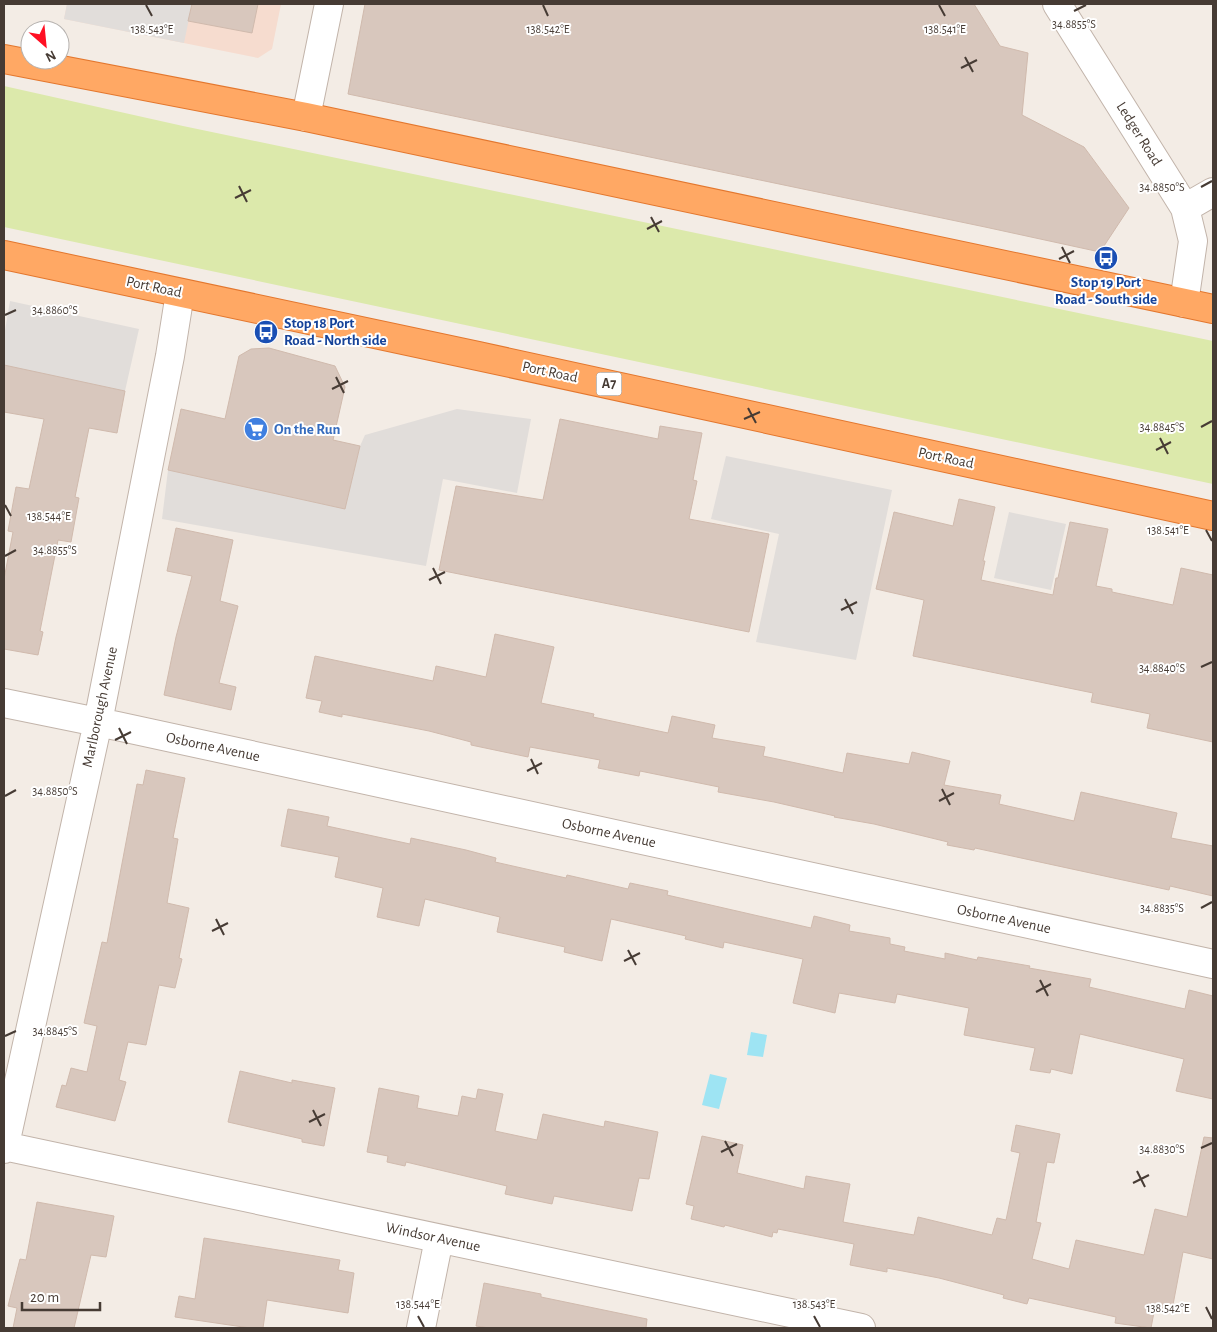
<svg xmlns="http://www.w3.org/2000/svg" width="1217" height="1332" font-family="'Alegreya Sans',sans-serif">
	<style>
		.commercial { fill: #f6dccf }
		.green { fill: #dce9ab }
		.parking { fill: #e1ddda }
		.water { fill: #9ee4f3 }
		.building { fill: #d8c7bd; stroke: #d0baad }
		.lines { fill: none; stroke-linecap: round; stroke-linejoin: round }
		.minor-casing { stroke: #c2b4aa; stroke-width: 30 }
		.highway-casing { stroke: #e3772e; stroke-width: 30 }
		.minor { stroke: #fff; stroke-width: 28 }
		.highway { stroke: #ffa864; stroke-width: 28 }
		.ticks { fill: none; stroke: #463b34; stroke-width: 2 }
		.labels { text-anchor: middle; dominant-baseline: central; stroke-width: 4; stroke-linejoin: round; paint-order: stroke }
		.shield { fill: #fff; stroke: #7e7671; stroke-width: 1 }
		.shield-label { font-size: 14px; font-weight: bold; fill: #463b34 }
		.street-label { font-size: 15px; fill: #463b34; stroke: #fff }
		.transit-label { font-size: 15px; font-weight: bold; fill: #164399; stroke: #fff }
		.shop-label { font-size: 15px; font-weight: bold; fill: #366cbe; stroke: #fff; text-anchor: start }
		.ticks-label { font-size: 12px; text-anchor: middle; fill: #463b34; stroke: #fff; stroke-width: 4; stroke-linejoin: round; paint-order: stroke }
	</style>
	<rect width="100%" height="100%" fill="#f3ece5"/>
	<path class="commercial" d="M67 4H281L272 49 258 58 64 19Z"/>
	<path class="green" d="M4 86 183 126 1213 341V484L4 227Z"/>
	<path class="parking" d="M67 4H192L184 43 64 19Z
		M10 301 139 329 125 391 4 367V336Z
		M457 409 531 419 517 493 443 479 426 566 162 519 168 470 345 509 360 446 365 435Z
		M726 456 892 490 856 660 756 642 779 534 711 519Z
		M1009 512 1066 524 1051 590 994 578Z"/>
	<path class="water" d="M751 1032 767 1035 763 1057 747 1055Z
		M710 1074 727 1078 719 1109 702 1105Z"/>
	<path class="building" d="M192 4H258L252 33 188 21Z
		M365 4H974L1000 46 1028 53 1022 115 1084 147 1129 208 1100 252 985 227 348 94Z
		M269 348 335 366 345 387 333 440 360 446 345 509 168 470 181 409 225 419 239 356 251 349Z
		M4 365 125 391 117 433 89 428 75 497 79 498 71 542 58 540 40 631 43 632 38 655 4 649V579L13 532 8 531 16 487 29 489 44 419 4 412Z
		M560 419 658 439 660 426 702 433 693 480 697 481 689 519 769 534 749 632 439 570 456 486 543 500Z
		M959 499 995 507 983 561H985L981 580 1053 595 1056 578H1058L1070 522 1108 529 1096 586 1112 589V592L1173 605 1181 568 1213 575V742L1147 728 1150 714 1091 702 1093 693 913 656 924 600 876 589 894 512 953 526Z
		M176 528 233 540 220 601 238 606 219 683 236 687 231 710 164 695 176 637 192 576 167 571Z
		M495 634 554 647 541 703 594 714 593 717 668 733 672 716 715 725 712 738 765 747 763 756 843 773 847 753 909 764 912 752 950 761 944 785 1001 795 999 804 1074 821 1081 792 1177 813 1171 838 1213 846V896L1170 886 1169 890 975 848 974 850 947 845 948 842 874 824 834 817 835 816 774 802 718 792 719 787 640 771 639 776 598 768 600 760 530 747 528 757 471 745V742L429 731 342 714V717L319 712 322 701 306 698 315 656 433 681 436 666 486 677Z
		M146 770 185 778 173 838 178 839 167 903 189 908 179 958 182 959 175 988 159 985 146 1045 128 1042 119 1080 126 1082 115 1121 56 1107 62 1085 66 1086 71 1068 87 1072 97 1026 84 1023 102 942 107 943 137 784 143 785Z
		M288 809 329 817 327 826 410 844 411 838 466 850 496 858 495 862 566 878 567 875 628 889 630 883 668 891 667 895 811 928 814 916 850 925 849 931 890 938V944L905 947 904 951 945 959V953L977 960 978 957 1030 966 1029 968 1091 979 1089 987 1185 1009 1189 990 1213 996V1099L1176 1091 1184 1059 1080 1034 1072 1074 1051 1069 1050 1073 1030 1070 1035 1048 964 1035 969 1008 897 994 895 1003 839 993 835 1013 793 1003 803 959 724 942 723 948 685 939 686 936 611 919 602 961 564 952 565 947 497 932 500 917 425 899 419 926 377 917 383 888 335 877 339 857 281 846Z
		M240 1071 292 1083V1080L335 1088 324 1146 302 1142V1139L228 1122Z
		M379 1088 419 1096 417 1108 458 1116 462 1096 476 1099 478 1089 503 1094 495 1131 537 1140 543 1114 604 1127 605 1121 658 1132 649 1179 639 1178 632 1211 554 1196 552 1204 505 1194 507 1186 406 1162 405 1166 387 1162 388 1156 367 1152Z
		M1016 1125 1060 1134 1054 1163 1047 1162 1036 1222 1041 1223 1032 1259 1069 1269 1076 1240 1144 1255 1155 1209 1187 1217 1204 1137 1213 1138V1259L1183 1252 1172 1310 1155 1307 1151 1328 1115 1323 1116 1317 1029 1298 1027 1304 1003 1298 1004 1295 939 1278 887 1268V1272L850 1265 854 1244 778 1229 777 1233 773 1232 772 1237 725 1225 724 1227 691 1219 694 1206 686 1204 702 1136 743 1145 737 1173 804 1189 806 1176 850 1184 843 1222 914 1235 918 1217 992 1235 997 1218 1006 1220 1020 1153 1011 1151Z
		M37 1202 114 1216 106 1257 91 1255 74 1328H13L17 1308 8 1306 20 1259 26 1260Z
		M204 1238 340 1260 338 1270 354 1273 348 1313 267 1300 263 1328H250L175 1317 179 1296 195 1299Z
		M484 1283 541 1294V1297L647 1319 646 1328H489L476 1326Z"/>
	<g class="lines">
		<g class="minor-casing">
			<path id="minor" d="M1057 4 1185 208 1193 241 1184 303
				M306 117 329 4
				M1185 208 1213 192
				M4 703 117 726 1213 964
				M4 1146 861 1328
				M4 1149 98 722 170 356 180 293
				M421 1328 439 1239"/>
		</g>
		<g class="highway-casing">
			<path id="highway" d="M4 59 306 117 1213 309
				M4 255 478 356 1213 516"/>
		</g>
		<use href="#minor" class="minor"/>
		<use href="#highway" class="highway"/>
	</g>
	<path class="ticks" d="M146 5 152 16M543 5 548 16M939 5 945 16M1074 11 1086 5M965 57 973 72M961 68 977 60M239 186 247 202M1201 187 1212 181M235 198 251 190M651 217 659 232M647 229 662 221M1062 247 1070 263M1059 259 1074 251M5 315 16 310M336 377 344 393M332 389 348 381M748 408 756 423M744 419 760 412M1201 427 1212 421M1160 438 1168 454M1156 450 1171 442M5 505 11 516M1206 530 1212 541M5 556 16 550M433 568 441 584M429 580 445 572M845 599 853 614M841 610 857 602M1201 667 1212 662M119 728 127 744M115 740 131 732M531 759 538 774M527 771 542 763M942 789 950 805M5 796 16 790M939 801 954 793M1201 908 1212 902M216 919 224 935M212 931 228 923M628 950 636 965M624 961 640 953M1040 980 1048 996M1036 992 1051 984M5 1036 16 1031M313 1110 321 1126M309 1122 325 1114M725 1141 733 1156M1201 1148 1212 1143M721 1152 737 1144M1137 1171 1145 1187M1133 1183 1149 1175M1206 1307 1212 1319M418 1316 424 1327M814 1316 820 1327"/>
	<defs>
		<g id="bus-disc" transform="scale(1.25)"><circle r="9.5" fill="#1a4fb4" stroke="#fff"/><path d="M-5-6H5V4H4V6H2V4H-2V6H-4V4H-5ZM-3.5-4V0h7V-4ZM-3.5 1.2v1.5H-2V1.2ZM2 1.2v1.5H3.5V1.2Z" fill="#fff"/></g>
		<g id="supermarket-disc" transform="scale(1.25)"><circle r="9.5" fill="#3f7fe0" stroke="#fff"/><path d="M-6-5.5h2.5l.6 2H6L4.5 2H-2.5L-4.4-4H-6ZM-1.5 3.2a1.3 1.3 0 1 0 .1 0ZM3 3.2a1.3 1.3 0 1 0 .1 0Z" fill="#fff"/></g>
	</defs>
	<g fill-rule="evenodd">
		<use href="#bus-disc" x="1106" y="258"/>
		<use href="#bus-disc" x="266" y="332"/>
		<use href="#supermarket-disc" x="256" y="429"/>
	</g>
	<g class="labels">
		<rect class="shield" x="596.5" y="372.5" width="25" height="23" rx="4"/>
		<g class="shield-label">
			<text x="609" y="384">A7</text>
		</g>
		<g class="street-label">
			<text transform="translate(1139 134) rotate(58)">Ledger Road</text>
			<text transform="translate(154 287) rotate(12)">Port Road</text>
			<text transform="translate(550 372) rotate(12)">Port Road</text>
			<text transform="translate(946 458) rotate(12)">Port Road</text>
			<text transform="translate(100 707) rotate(-78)">Marlborough Avenue</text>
			<text transform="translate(213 747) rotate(12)">Osborne Avenue</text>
			<text transform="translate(609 833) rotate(12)">Osborne Avenue</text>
			<text transform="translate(1004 919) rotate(12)">Osborne Avenue</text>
			<text transform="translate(433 1237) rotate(12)">Windsor Avenue</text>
		</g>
		<g class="transit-label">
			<text x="1106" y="282">Stop 19 Port<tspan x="1106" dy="17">Road - South side</tspan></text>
			<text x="284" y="323" text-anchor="start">Stop 18 Port<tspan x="284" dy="17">Road - North side</tspan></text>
		</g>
		<g class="shop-label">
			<text x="274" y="429">On the Run</text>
		</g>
	</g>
	<g class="ticks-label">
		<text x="1074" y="28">34.8855°S</text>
		<text x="152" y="33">138.543°E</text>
		<text x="548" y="33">138.542°E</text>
		<text x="945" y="33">138.541°E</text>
		<text x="1162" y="191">34.8850°S</text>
		<text x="55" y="314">34.8860°S</text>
		<text x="1162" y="431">34.8845°S</text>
		<text x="49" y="520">138.544°E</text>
		<text x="1168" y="534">138.541°E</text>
		<text x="55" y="554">34.8855°S</text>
		<text x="1162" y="672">34.8840°S</text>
		<text x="55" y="795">34.8850°S</text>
		<text x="1162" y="912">34.8835°S</text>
		<text x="55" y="1035">34.8845°S</text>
		<text x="1162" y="1153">34.8830°S</text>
		<text x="418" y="1308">138.544°E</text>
		<text x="814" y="1308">138.543°E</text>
		<text x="1168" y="1312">138.542°E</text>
	</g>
	<rect width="1217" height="1332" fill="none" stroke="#463b34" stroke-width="10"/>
	<g transform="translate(45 45) rotate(153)"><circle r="24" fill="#ffffff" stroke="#b5b1ae"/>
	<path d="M0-4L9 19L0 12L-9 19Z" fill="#ff1023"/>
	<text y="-8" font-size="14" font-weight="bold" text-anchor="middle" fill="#463b34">N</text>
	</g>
	<path d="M22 1302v8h78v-8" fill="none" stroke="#463b34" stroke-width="2.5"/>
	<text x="30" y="1302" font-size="15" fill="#463b34" stroke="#ffffff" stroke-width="4" paint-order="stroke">20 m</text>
</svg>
